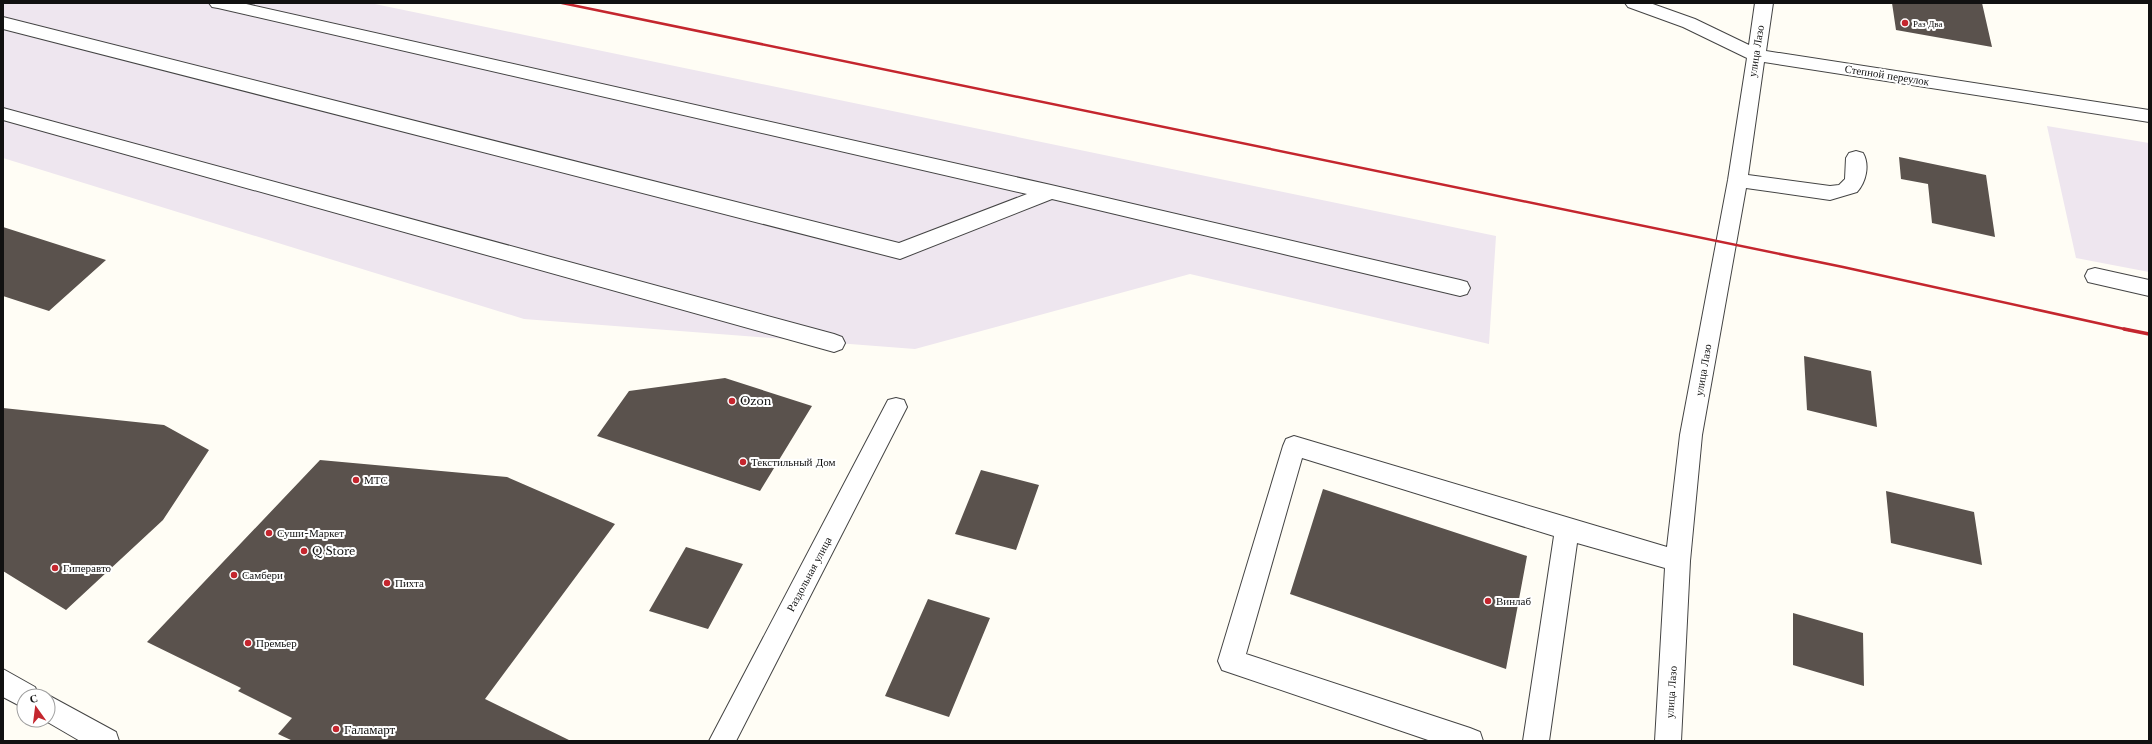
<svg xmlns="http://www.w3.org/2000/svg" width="2152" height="744" font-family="'Libre Baskerville',serif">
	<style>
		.industrial { fill: #eee6ef }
		.building { fill: #5a524d }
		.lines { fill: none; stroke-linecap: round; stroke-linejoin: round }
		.minor-casing { stroke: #444; stroke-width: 2 }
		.minor { fill: #fff; fill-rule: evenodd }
		.rail-far1 { stroke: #c4262e; stroke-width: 2.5 }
		.rail { stroke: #c4262e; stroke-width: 3.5 }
		.poi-dot { fill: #c4262e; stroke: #fff; stroke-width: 1.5 }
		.labels { text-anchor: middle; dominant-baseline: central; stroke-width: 4; stroke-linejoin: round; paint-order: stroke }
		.far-poi-label { font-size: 9px; fill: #111; stroke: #fff; text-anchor: start }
		.street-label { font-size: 11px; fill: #111; stroke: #fff }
		.poi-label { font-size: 11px; fill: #111; stroke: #fff; text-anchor: start }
		.near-poi-label { font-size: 13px; fill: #111; stroke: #fff; text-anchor: start }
	</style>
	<rect width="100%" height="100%" fill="#fffdf5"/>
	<path class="industrial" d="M3 3H370L1496 236 1489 344 1190 274 915 349 524 319 3 158Z
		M2047 126 2149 143V272L2076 258Z"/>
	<path class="building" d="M1892 3H1982L1992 47 1896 30Z
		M1899 157 1986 175 1995 237 1932 223 1928 184 1901 179Z
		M3 227 106 260 49 311 3 296Z
		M1804 356 1871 371 1877 427 1807 410Z
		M725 378 812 406 760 491 597 436 629 391Z
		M3 408 164 425 209 450 163 520 66 610 3 571Z
		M320 460 507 477 615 524 485 699 571 741H293L278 734 292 718 238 691 241 688 147 642Z
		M981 470 1039 485 1016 550 955 534Z
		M1323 489 1527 556 1506 669 1290 594Z
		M1886 491 1974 512 1982 565 1891 543Z
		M686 547 743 564 708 629 649 611Z
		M928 599 990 618 949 717 885 696Z
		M1793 613 1863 633 1864 686 1793 665Z"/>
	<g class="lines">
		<g class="minor-casing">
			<path id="minor" d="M209 3H242L1051 185 1460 280 1467 282 1470 288 1467 294 1460 296 1052 199 900 259 3 29V17L899 243 1027 194 218 8 212 7Z
				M1625 3H1650L1695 19 1749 45 1755 3H1773L1766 51 2149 110V122L1764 62 1748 175 1830 186 1839 185 1845 179 1846 158 1849 153 1856 151 1863 153C1870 165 1866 182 1857 192L1830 200 1746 188 1702 435 1690 561 1681 741H1655L1665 568 1577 543 1549 741H1523L1554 536 1302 458 1246 654 1470 728 1480 732 1483 741H1431L1222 670 1218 661 1283 446 1286 439 1294 436 1667 547 1680 435 1728 180 1747 58 1683 27 1628 7Z
				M3 108 834 334 842 337 845 343 842 349 834 352 3 120Z
				M2095 268 2149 280V296L2088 282 2085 276 2088 270Z
				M896 398 904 400 907 407 736 741H709L888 400Z
				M3 669 35 687 39 696H24V708L3 697Z
				M48 695 116 732 119 741H80L44 720H48V696H46Z"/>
		</g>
		<use href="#minor" class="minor"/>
		<path class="rail-far1" d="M562 3 1843 267 2129 330"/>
		<path class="rail" d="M2124 329 2149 334"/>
	</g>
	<g class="poi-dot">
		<circle cx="1905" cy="23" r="4"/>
		<circle cx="732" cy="401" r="4"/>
		<circle cx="743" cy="462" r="4"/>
		<circle cx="356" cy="480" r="4"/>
		<circle cx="269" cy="533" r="4"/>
		<circle cx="304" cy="551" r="4"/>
		<circle cx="55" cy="568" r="4"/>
		<circle cx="234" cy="575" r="4"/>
		<circle cx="387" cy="583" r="4"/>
		<circle cx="1488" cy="601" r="4"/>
		<circle cx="248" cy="643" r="4"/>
		<circle cx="336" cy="729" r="4"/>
	</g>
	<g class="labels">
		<g class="far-poi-label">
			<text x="1913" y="23">Раз Два</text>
		</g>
		<g class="street-label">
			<text transform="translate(1756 51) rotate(-81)">улица Лазо</text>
			<text transform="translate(1887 75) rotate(9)">Степной переулок</text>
			<text transform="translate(1703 370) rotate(-80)">улица Лазо</text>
			<text transform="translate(809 574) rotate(-62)">Раздольная улица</text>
			<text transform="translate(1671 692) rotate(-86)">улица Лазо</text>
		</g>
		<g class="poi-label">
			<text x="740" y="401">Ozon</text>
			<text x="751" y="462">Текстильный Дом</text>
			<text x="364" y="480">МТС</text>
			<text x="277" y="533">Суши-Маркет</text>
			<text x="312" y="551">Q Store</text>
			<text x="63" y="568">Гиперавто</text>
			<text x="242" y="575">Самбери</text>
			<text x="395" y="583">Пихта</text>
			<text x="1496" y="601">Винлаб</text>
			<text x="256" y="643">Премьер</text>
		</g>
		<g class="near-poi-label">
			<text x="344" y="729">Галамарт</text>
		</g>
	</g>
	<rect width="2152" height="744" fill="none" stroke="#111111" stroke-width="8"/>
	<g transform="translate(36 708) rotate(346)"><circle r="19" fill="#ffffff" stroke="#a0a0a0"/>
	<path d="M0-3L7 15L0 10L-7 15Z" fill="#c4262e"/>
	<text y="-6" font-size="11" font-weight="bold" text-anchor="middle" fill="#111111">С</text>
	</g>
</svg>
